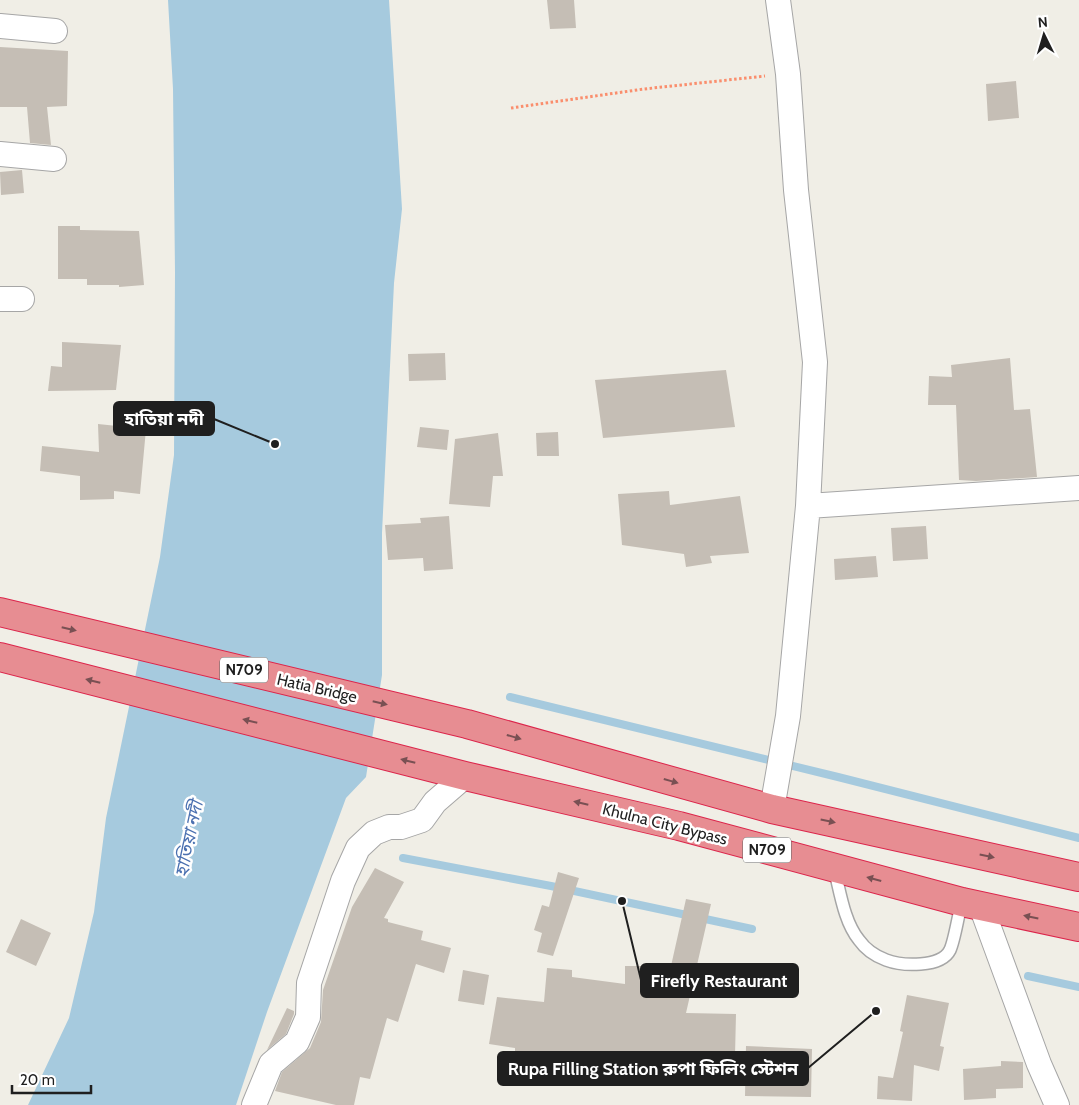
<svg xmlns="http://www.w3.org/2000/svg" width="1079" height="1105" font-family="Cabin,'Noto Sans Bengali',sans-serif">
	<style>
		.water { fill: #a6cade }
		.lines { fill: none; stroke-linecap: round; stroke-linejoin: round }
		.stream { stroke: #a6cade; stroke-width: 8 }
		.building { fill: #c5beb5 }
		.lane-casing { stroke: #a6a6a6; stroke-width: 14 }
		.street-casing { stroke: #a6a6a6; stroke-width: 26 }
		.highway-casing { stroke: #dc254b; stroke-width: 30 }
		.path { stroke: #fa8e6d; stroke-width: 3; stroke-dasharray: 2.5 2.5; stroke-linecap: butt }
		.lane { stroke: #fff; stroke-width: 11 }
		.street { stroke: #fff; stroke-width: 24 }
		.highway { stroke: #e78d92; stroke-width: 28 }
		.oneway { fill: #795053 }
		.labels { text-anchor: middle; dominant-baseline: central; stroke-width: 5; stroke-linejoin: round; paint-order: stroke }
		.shield { fill: #fff; stroke: #626262; stroke-width: 1 }
		.shield-label { font-size: 15px; font-weight: bold; fill: #1f1f1f }
		.street-label { font-size: 16px; fill: #1f1f1f; stroke: #fff }
		.water-label { font-size: 18px; font-style: italic; fill: #4b70b0; stroke: #fff }
		.leader { fill: none; stroke: #1f1f1f; stroke-width: 2 }
		.callout-dot { fill: #1f1f1f; stroke: #fff; stroke-width: 2 }
		.callout { fill: #1f1f1f; stroke: #1f1f1f; stroke-width: 2 }
		.callout-label { font-size: 18px; text-anchor: middle; font-weight: bold; fill: #fff }
	</style>
	<rect width="100%" height="100%" fill="#f0eee6"/>
	<path class="water" d="M168 0H389L402 209 394 283 382 533V675L366 777 346 798 267 1012 236 1105H28L69 1018 94 912 106 818 160 557 174 455 175 272 173 89Z"/>
	<g class="lines">
		<path class="stream" d="M510 697 838 777 1079 838
			M403 858 551 886 752 929
			M1028 976 1079 987"/>
	</g>
	<path class="building" d="M547 0H574L576 28 550 29Z
		M0 47 68 51 67 106 47 107 51 145 30 143 27 107H0Z
		M1016 81 1019 118 988 121 986 84Z
		M22 170 24 193 1 195 0 172Z
		M58 226H80V230L139 231 144 285 119 287V285H87V279H58Z
		M62 342 121 345 116 390 48 391 51 366 62 367Z
		M445 353 446 380 409 381 408 354Z
		M1010 358 1014 410 1030 409 1037 477 976 481 959 480 956 405H928L929 376 952 377 951 365Z
		M726 370 735 427 603 438 595 380Z
		M98 424 146 429 140 494 114 491V499L80 500V476L40 471 42 446 99 452Z
		M420 427 449 430 447 450 417 447Z
		M558 432 559 456H537L536 433Z
		M498 433 503 476H493L490 507 449 504 455 439Z
		M669 491 670 505 740 496 749 553 710 556 712 563 686 567 684 554 622 545 618 494Z
		M449 516 453 569 424 571 423 558 388 560 385 525 421 523 420 518Z
		M926 526 928 559 893 561 891 528Z
		M876 556 878 577 835 580 834 559Z
		M375 868 404 882 384 918 388 919V922L423 931 421 940 451 948 444 973 416 964 398 1022 387 1018 370 1079 360 1077 354 1105H336L275 1091 282 1072 310 1048 321 1022 323 990 352 907Z
		M558 872 579 878 553 956 537 952 542 933 534 930 542 905 549 907Z
		M686 899 711 904 686 1013 736 1014 735 1056H648V1072L609 1070V1057L515 1054V1048L489 1044 497 997 544 1002 547 968 572 970V977L625 984V966H671Z
		M21 919 51 933 36 966 6 952Z
		M463 970 489 975 484 1005 458 1001Z
		M907 995 949 1003 940 1046 944 1047 939 1071 914 1065 912 1101 877 1099 878 1076 893 1078 903 1032 900 1031Z
		M287 1008 294 1011V1014L286 1034 267 1050Z
		M746 1046 812 1049 811 1097 745 1096Z
		M1001 1061 1023 1062V1088L996 1089V1098L964 1100 963 1069 1001 1066Z"/>
	<g class="lines">
		<g class="lane-casing">
			<path id="lane" d="M834 868C840 891 844 922 859 940 866 950 875 956 886 960 902 966 941 968 950 950 955 939 958 915 962 902"/>
		</g>
		<g class="street-casing">
			<path id="street" d="M0 26 55 31
				M0 154 54 159
				M0 299H22
				M808 506 1079 488
				M772 809 788 716 808 506 815 362 796 190 788 74 778 0
				M981 906 1039 1064 1057 1105
				M254 1105 271 1064 297 1042 308 1017 309 983 343 881 358 848 374 833 389 827H401L422 820 435 802 465 776"/>
		</g>
		<g class="highway-casing">
			<path id="highway" d="M0 612 467 724 772 809 1079 877
				M0 657 465 776 679 826 962 902 1079 927"/>
		</g>
		<path class="path" d="M511 108 644 89 765 76"/>
		<use href="#lane" class="lane"/>
		<use href="#street" class="street"/>
		<use href="#highway" class="highway"/>
	</g>
	<defs><path id="oneway-solid" d="M-6-.8H1V-3.2L6.5 0L1 3.2V.8H-6Z" transform="scale(1.25)"/></defs>
	<g class="oneway">
		<use href="#oneway-solid" transform="translate(69 629) rotate(13)"/>
		<use href="#oneway-solid" transform="translate(93 681) rotate(-166)"/>
		<use href="#oneway-solid" transform="translate(380 703) rotate(13)"/>
		<use href="#oneway-solid" transform="translate(250 721) rotate(-166)"/>
		<use href="#oneway-solid" transform="translate(514 737) rotate(16)"/>
		<use href="#oneway-solid" transform="translate(408 761) rotate(-166)"/>
		<use href="#oneway-solid" transform="translate(671 781) rotate(16)"/>
		<use href="#oneway-solid" transform="translate(581 803) rotate(-167)"/>
		<use href="#oneway-solid" transform="translate(828 821) rotate(12)"/>
		<use href="#oneway-solid" transform="translate(987 856) rotate(12)"/>
		<use href="#oneway-solid" transform="translate(874 879) rotate(-165)"/>
		<use href="#oneway-solid" transform="translate(1031 917) rotate(-168)"/>
	</g>
	<g class="labels">
		<g class="shield">
			<rect x="220" y="657.5" width="48" height="25" rx="4"/>
			<rect x="743" y="837.5" width="48" height="25" rx="4"/>
		</g>
		<g class="shield-label">
			<text x="244" y="670">N709</text>
			<text x="767" y="850">N709</text>
		</g>
		<g class="street-label">
			<text transform="translate(317 688) rotate(13)">Hatia Bridge</text>
			<text transform="translate(665 824) rotate(14)">Khulna City Bypass</text>
		</g>
		<g class="water-label">
			<text transform="translate(189 839) rotate(-78)">হাতিয়া নদী</text>
		</g>
	</g>
	<path class="leader" d="M275 444L214 419M622 901L641 980M876 1011L808 1068"/>
	<g class="callout-dot">
		<circle cx="275" cy="444" r="5"/>
		<circle cx="622" cy="901" r="5"/>
		<circle cx="876" cy="1011" r="5"/>
	</g>
	<g class="callout">
		<rect x="114" y="402" width="100" height="33" rx="5"/>
		<rect x="641" y="964" width="157" height="33" rx="5"/>
		<rect x="498" y="1052" width="310" height="33" rx="5"/>
	</g>
	<g class="callout-label">
		<text x="164" y="425">হাতিয়া নদী</text>
		<text x="719" y="987">Firefly Restaurant</text>
		<text x="653" y="1075">Rupa Filling Station রুপা ফিলিং স্টেশন</text>
	</g>
	<g transform="translate(1044 35) rotate(355)" stroke="#ffffff" stroke-width="4" paint-order="stroke">
	<path d="M0-4L9 19L0 12L-9 19Z" fill="#1f1f1f"/>
	<text y="-8" font-size="14" font-weight="bold" text-anchor="middle" fill="#1f1f1f">N</text>
	</g>
	<path d="M12 1085v8h79v-8" fill="none" stroke="#1f1f1f" stroke-width="2.5"/>
	<text x="20" y="1085" font-size="15" fill="#1f1f1f" stroke="#ffffff" stroke-width="4" paint-order="stroke">20 m</text>
</svg>
